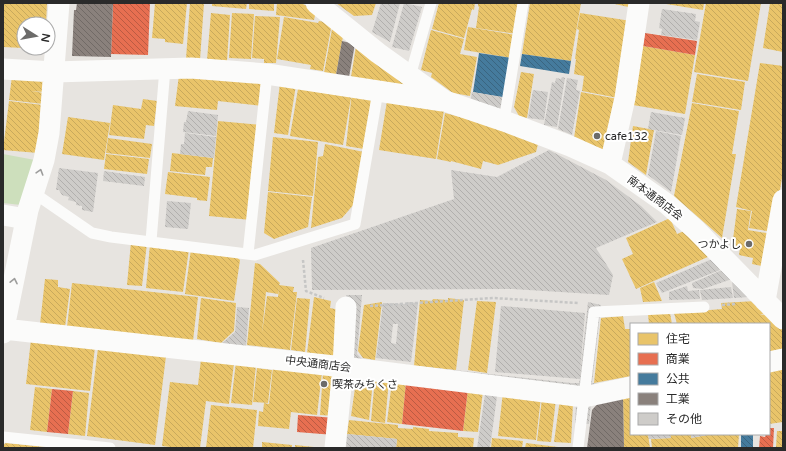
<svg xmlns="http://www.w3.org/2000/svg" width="786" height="451" font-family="'Varela Round','Noto Sans JP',sans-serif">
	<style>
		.park { fill: #cddfbc }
		.homes { fill: url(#homes-back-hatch); fill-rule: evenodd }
		.shops { fill: url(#shops-back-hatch) }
		.public { fill: url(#public-back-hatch) }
		.industry { fill: url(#industry-back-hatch) }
		.building { fill: url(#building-back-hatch); fill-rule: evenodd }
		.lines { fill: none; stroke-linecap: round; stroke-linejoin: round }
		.path { stroke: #c6c6c5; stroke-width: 2.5; stroke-dasharray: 3 2; stroke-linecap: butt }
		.lane { stroke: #fbfbfa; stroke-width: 11 }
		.street { stroke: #fbfbfa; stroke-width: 21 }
		.oneway { stroke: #9d9d9c }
		.poi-dot { fill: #6c6b6a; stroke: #fff; stroke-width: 1.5 }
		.labels { text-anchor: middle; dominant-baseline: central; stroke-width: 4; stroke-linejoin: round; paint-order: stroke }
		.poi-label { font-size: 11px; fill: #2a2a2a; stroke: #fff; text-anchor: start }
		.street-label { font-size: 11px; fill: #2a2a2a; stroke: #fff }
	</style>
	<defs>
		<pattern id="homes-back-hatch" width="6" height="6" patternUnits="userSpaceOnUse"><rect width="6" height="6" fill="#e9c46a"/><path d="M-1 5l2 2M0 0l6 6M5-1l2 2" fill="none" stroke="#c8a95c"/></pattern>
		<pattern id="shops-back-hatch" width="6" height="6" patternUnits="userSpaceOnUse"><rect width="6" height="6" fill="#e76f51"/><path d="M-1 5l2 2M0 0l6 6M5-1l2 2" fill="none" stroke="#bb5b43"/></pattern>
		<pattern id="public-back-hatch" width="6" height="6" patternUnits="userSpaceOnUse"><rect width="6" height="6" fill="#457b9d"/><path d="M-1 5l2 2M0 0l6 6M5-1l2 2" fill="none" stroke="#3a6580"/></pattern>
		<pattern id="industry-back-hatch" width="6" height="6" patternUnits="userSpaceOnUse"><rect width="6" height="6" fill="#8a817c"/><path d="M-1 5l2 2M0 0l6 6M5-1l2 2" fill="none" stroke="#716a66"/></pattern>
		<pattern id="building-back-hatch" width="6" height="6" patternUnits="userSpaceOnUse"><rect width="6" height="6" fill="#ceccc9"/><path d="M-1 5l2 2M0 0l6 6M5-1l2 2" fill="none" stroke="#b1afad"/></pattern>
	</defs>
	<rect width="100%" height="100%" fill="#e7e4e0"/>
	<path class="park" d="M3 154 35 160 21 205 3 203Z"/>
	<path class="homes" d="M3 3H47L46 24H24V48L3 47Z
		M155 3H187L183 44 165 42V39L152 38Z
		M190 3H204L200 60 186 59Z
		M212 3H247L246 9 212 6Z
		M249 3H274V11L249 9Z
		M277 3H301L316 11 314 20 276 15Z
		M336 3H376L372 15 354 16Z
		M439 3H475L474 10 472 9 464 38 432 29Z
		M478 3H522L517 34 476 28 479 7 478 6Z
		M530 3H581L571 61 522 54Z
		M610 3H634L633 8Z
		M660 3H704L703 10Z
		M706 3H761L748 81 694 72Z
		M770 3H783V52L763 48Z
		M211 13 230 15 227 61 207 60Z
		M232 13 254 14 251 59 229 58Z
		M580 13 631 21 618 98 582 91 584 76 574 74 576 59H575L579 30 577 29Z
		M255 16 280 17 276 63H264V59L252 58Z
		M284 17 318 23 319 21 332 23 323 71 310 69 311 65 277 59Z
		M468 27 516 35 512 58 464 50Z
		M332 29 344 31 336 75 324 73Z
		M431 30 464 39 460 54 477 57 470 96 453 93 431 77 432 73 421 70Z
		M357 40 418 89 351 77Z
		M643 46 695 55 685 114 633 105Z
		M760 63 783 66V172L773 232 749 228 752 211 736 207Z
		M521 72 534 74 527 118 519 116 514 107Z
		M697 74 745 82 741 110 692 102Z
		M179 75 264 78 262 106 218 101 217 110 175 106Z
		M12 76H46L44 92 31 91 44 93 43 104 9 100Z
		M280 83 296 85 288 135 274 133Z
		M299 83 352 92 343 145 290 136Z
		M352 92 366 95 372 102 364 149 346 146Z
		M581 92 618 99 609 152 574 138Z
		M143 99 157 101 154 126 146 125 144 139 109 135 113 105 141 109Z
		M9 101 43 105 38 153 3 150Z
		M387 101 444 110 436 159 379 150Z
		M692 103 739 111 732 154H736L722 238 674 196Z
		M445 113 508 130 539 140 536 152 498 165 483 161 481 169 451 161V162L437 159Z
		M68 117 110 123 104 160 62 154Z
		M218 121 261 125 251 220 209 216Z
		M633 126 654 130 646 175 628 162Z
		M273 137 318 142 313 196 268 191Z
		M108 138 152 144 150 158 106 153Z
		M325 144 364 152 355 203 342 218 311 228 318 157 323 156Z
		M172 153 213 158 212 167H206L205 175 170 171Z
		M106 154 149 159 147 174 104 169Z
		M168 172 210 177 207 201 197 200V198L165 194Z
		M268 192 312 197 308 227 274 239 264 233Z
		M737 209 751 211 748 230 772 234 767 267 752 264 753 258 739 255 740 248 732 247Z
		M670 218 677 234 684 231 710 256 636 289 622 259 633 254 626 238Z
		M131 242 147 243 142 286 127 285Z
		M150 244 189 249 183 292 146 288Z
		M191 249 234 255 240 260 234 301 185 294Z
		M255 263 260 264 280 283 279 285 294 287 293 292H297L290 350 247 345ZM279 287 278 297 267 296 262 333 266 292 278 294Z
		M45 279 58 280V287L70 289 65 327 40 324Z
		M654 282 662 301 643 302 640 288Z
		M72 283 198 297 193 341 67 327Z
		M314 297 331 301 330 308 344 311 335 356 307 353Z
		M201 298 236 303 234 331 221 343 197 339Z
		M297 298 310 299 305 352 291 350Z
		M448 298 464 300 456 370 414 366 420 300 432 301 433 299 448 300Z
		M477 301 496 302 487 373 468 370Z
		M756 301 767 312 760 315 769 314 783 328V349L769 352V324H677L674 313 722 309 721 303Z
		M382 302 375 360 363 358 358 351 364 305Z
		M670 313 672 324H649L648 314Z
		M623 316 625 329H631V376L594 383 601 318Z
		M31 339 95 347 90 391 26 384Z
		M98 348 166 356 155 445 87 436Z
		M201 359 234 363 229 404 206 401 200 448H178L162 446 170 382 198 385Z
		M236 362 256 365 252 405 231 403Z
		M273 367 322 372 317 415 291 412 289 429 258 426 259 411 263 412 264 403 269 404Z
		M257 368 272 370 268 403 253 402Z
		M783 369V422L769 424V372Z
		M323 373H333L335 416 320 415Z
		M375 378 389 380 385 423 371 421Z
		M356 381H373L369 420 351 416Z
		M392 381 406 382 402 424 387 422Z
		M35 387 52 389 47 432 30 430Z
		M468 389 483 391 478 432 463 431Z
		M73 391 89 393 85 436 68 434Z
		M503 392 541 397 536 440 498 436Z
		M631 396V434H648L650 448H624L623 397Z
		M542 398 556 399 551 442 537 441Z
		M560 399 573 403 571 443 554 442Z
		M211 405 257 410 253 448H206Z
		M349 420 398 425V428L413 429V427L429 429V431L458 433V437L474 438 473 448H396L397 439 347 434Z
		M777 431H783V448L776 447Z
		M670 434H691V438L712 434H739L738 448H652L651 439 671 438Z
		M492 438 523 441 522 448H491Z
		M262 442 292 445V448H262Z
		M6 443 46 447V448H3V445Z
		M526 443 558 447V448H525Z
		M295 445 314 447V448H295Z"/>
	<path class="shops" d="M113 3H150L148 55 111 54Z
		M645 33 697 41 695 55 643 46Z
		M406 382 468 389 463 431 402 424Z
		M52 389 73 391 68 434 47 432Z
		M298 415 335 418 334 435 297 432Z
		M769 428H774L773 448H759L760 436 765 437 766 434H769Z"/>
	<path class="public" d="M479 53 512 58 506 98 473 92Z
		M522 54 571 61 569 74 520 66Z
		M741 434H753V448H741Z"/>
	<path class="industry" d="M77 3H113L111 57 72 56 74 10H76Z
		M342 41 355 44 349 77 336 75Z
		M623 397 624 448H587L592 410 600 401Z"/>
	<path class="building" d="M381 3H400L390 42 372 32Z
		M404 3 422 7 409 51 392 47Z
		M662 9 696 14 695 21 700 22 697 40 661 35 662 29 659 28Z
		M562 77 565 78 557 127 544 125 552 82 555 83 556 78 561 79Z
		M567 78 578 80 576 90 580 91 572 135 558 129Z
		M533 90 548 92 544 120 528 118Z
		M472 92 503 97 501 112 470 103Z
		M188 111 218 115 216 136 183 132 184 122H186Z
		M651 112 685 118 682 135 648 129Z
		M656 131 681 136 671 192 648 175Z
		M185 133 216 137 214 158 180 154 181 144H184Z
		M549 150 606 180 641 206 657 222 596 248 613 275 609 295 512 289 312 290 311 248 454 199 451 170 497 177Z
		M59 168 98 173 93 212 82 210V206L76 205 77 194 76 202 68 200 69 197 62 195 59 190H56Z
		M104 171 145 177 144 186 103 181Z
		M167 201 191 203 188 229 165 227Z
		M712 259 720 270 662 293 656 283Z
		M722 270 732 279 703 289 693 288 692 283Z
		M732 282 749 297 734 298Z
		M687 286 688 291 699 290 700 299 669 300V292Z
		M731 287 733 298 702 300 700 290Z
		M346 295H362L357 354 363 360 571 383H579L580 379 495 372 501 306 585 313 580 374 588 302 601 305 592 383 602 384 591 403 589 424 575 423 576 405 221 344 235 332 237 307 249 308 246 346 335 356 347 303Z
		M407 302 418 303 411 362 376 358 383 303 406 304ZM393 324H398L396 344 391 343Z
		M485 394 497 396 490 448H477Z
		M347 434 397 439 396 448H346Z
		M648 434H670L671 438 649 439Z
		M691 434H708V435L691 438Z"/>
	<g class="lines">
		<path class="path" d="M303 260 306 291 324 298
			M722 305 735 304
			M370 306 493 298 578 303"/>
		<path class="lane" d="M410 76 431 3
			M504 121 523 3
			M34 193 92 233 111 237 255 255 355 224 378 91
			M151 241 165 68
			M248 254 267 74
			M3 437 110 448
			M578 448 594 312 704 307"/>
		<path class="street" d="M316 3 378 53 445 101 504 121 570 146 610 164 667 204 696 230 783 319
			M3 69 54 72 191 68 267 74 443 101
			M610 164 625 98 639 3
			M3 215 26 219
			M765 301 783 200
			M4 329 343 367 584 397 631 387
			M3 333 28 210 44 160 49 133 59 3
			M769 362 783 359
			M335 448 343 367 346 307"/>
	</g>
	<defs><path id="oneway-chevron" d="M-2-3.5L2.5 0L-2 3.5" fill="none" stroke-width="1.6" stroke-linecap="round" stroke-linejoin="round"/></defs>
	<g class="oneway">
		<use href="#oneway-chevron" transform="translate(40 172) rotate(-73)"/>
		<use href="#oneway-chevron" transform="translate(14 281) rotate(-78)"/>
	</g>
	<g class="poi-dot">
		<circle cx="597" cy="136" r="4"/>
		<circle cx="749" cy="244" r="4"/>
		<circle cx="324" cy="384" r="4"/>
	</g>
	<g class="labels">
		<g class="poi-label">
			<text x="605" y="136">cafe132</text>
			<text x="741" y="244" text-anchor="end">つかよし</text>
			<text x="332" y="384">喫茶みちくさ</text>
		</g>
		<g class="street-label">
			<text transform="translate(655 198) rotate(37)">南本通商店会</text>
			<text transform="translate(318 364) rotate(7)">中央通商店会</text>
		</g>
	</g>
	<rect width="786" height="451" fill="none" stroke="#2a2a2a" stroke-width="8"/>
	<rect x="630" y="323" width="140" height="112" fill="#ffffff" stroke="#aaaaaa"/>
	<rect x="638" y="333" width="20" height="12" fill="#e9c46a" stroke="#aaaaaa"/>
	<text x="666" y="343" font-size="12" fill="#2a2a2a">住宅</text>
	<rect x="638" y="353" width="20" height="12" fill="#e76f51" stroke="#aaaaaa"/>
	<text x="666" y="363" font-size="12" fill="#2a2a2a">商業</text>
	<rect x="638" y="373" width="20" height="12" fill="#457b9d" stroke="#aaaaaa"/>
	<text x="666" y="383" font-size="12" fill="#2a2a2a">公共</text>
	<rect x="638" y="393" width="20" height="12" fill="#8a817c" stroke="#aaaaaa"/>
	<text x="666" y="403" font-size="12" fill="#2a2a2a">工業</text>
	<rect x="638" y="413" width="20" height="12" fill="#ceccc9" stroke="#aaaaaa"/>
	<text x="666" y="423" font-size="12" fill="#2a2a2a">その他</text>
	<g transform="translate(36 36) rotate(101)"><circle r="19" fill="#ffffff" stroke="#aaaaaa"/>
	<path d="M0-3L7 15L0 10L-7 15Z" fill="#6c6b6a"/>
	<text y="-6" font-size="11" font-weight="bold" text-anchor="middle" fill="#2a2a2a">N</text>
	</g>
</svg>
